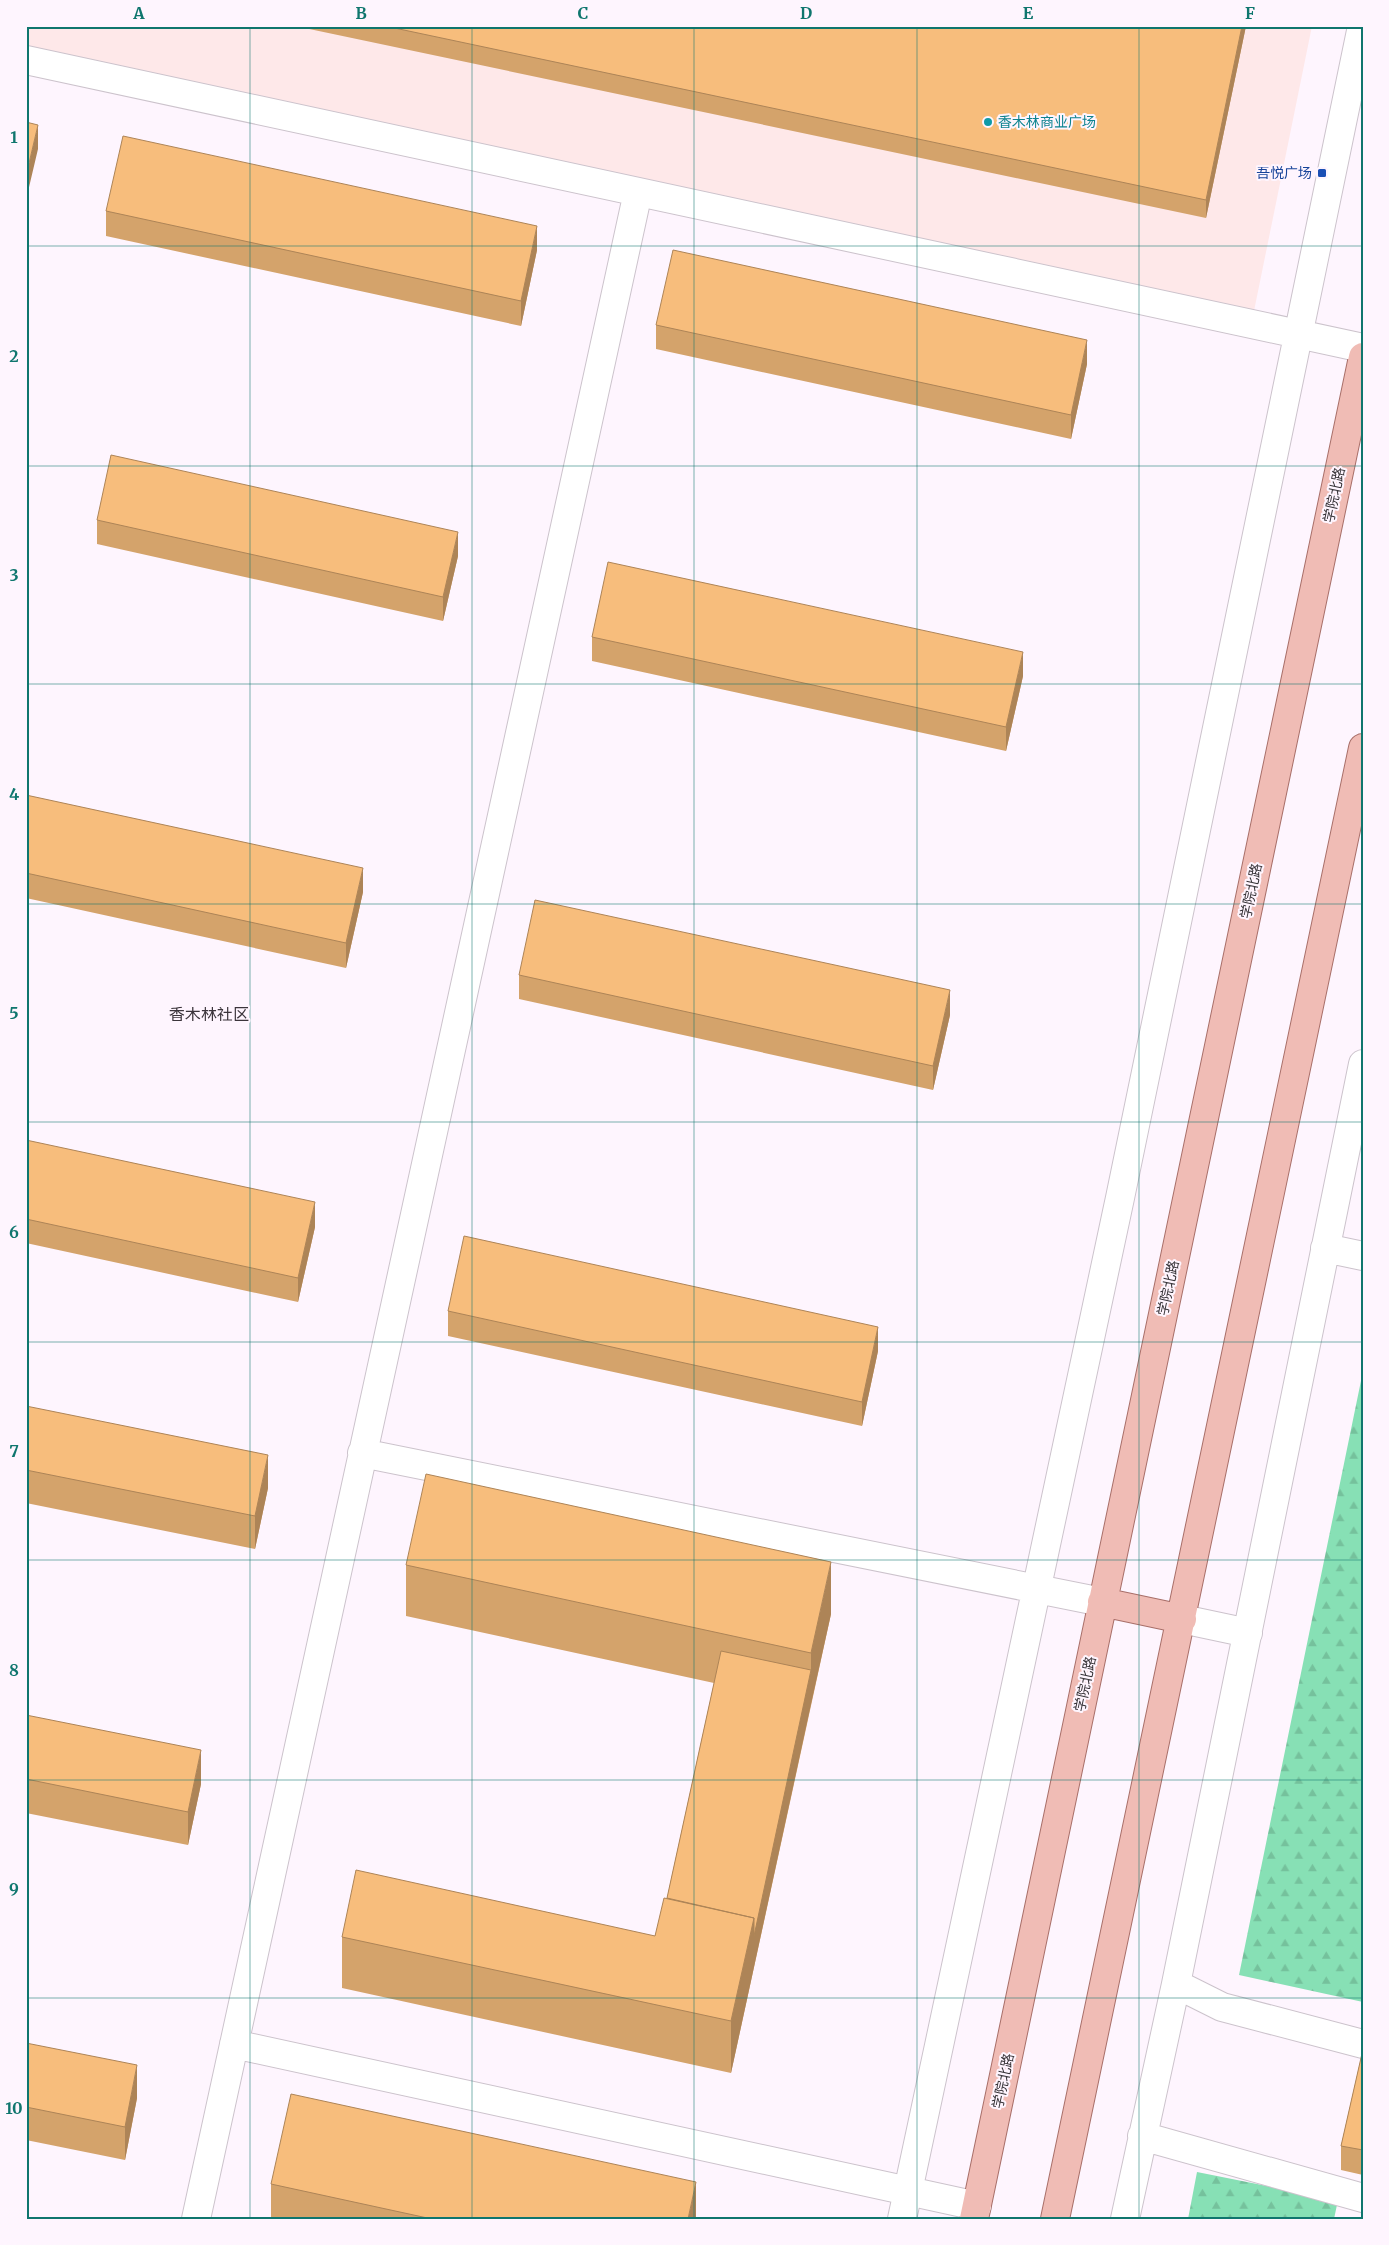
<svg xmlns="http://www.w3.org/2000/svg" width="1389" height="2245" font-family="Merriweather,'Noto Sans SC',serif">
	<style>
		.commercial { fill: #fee8e9 }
		.forest { fill: url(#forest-firs) }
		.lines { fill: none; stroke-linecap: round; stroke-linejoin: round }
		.minor-casing { stroke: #ccc3cc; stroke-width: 30 }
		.major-casing { stroke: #a86f69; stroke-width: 30 }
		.minor { stroke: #fff; stroke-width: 28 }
		.major { stroke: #f0bcb5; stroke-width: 28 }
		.wall { fill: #d4a36b }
		.shaded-wall { fill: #ad8457 }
		.building { fill: #f7bd7c; stroke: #ad8457 }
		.grid { fill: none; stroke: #0f766e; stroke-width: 1; stroke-opacity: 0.55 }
		.culture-dot { fill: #0f9aa8; stroke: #fef5fe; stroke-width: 2 }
		.transit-dot { fill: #1a4fb4; stroke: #fef5fe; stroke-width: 2 }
		.labels { text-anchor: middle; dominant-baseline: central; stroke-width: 4; stroke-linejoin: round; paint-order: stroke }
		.culture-label { font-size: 14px; fill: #0d838f; stroke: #fef5fe; text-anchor: start }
		.transit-label { font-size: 14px; fill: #164399; stroke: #fef5fe; text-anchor: end }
		.street-label { font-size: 14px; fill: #363337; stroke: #fef5fe }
		.quarter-label { font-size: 16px; fill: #3b343b; stroke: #fef5fe }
		.neatline { fill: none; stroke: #0f766e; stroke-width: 2 }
		.grid-label { font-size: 16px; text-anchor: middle; font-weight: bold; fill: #0f766e }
	</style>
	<defs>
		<pattern id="forest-firs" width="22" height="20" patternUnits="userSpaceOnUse" patternTransform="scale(1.25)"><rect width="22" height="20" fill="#87e0b5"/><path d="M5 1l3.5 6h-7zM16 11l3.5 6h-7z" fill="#75c19c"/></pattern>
	</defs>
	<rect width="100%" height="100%" fill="#fef5fe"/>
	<path class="commercial" d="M26 26H1312L1254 311 26 54Z"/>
	<path class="forest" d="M1363 1371V2002L1239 1975Z
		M1197 2172 1338 2200 1334 2219H1188Z"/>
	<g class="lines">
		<g class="minor-casing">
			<path id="minor" d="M26 60 1363 348
				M1325 1248 1363 1256
				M362 1453 1102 1602
				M1182 1619 1248 1633
				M1176 1984 1222 2007 1363 2044
				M234 2044 977 2206
				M1142 2136 1363 2198
				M196 2219 638 192
				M902 2219C1059 1489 1215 758 1362 26
				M1125 2219 1176 1984 1363 1064"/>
		</g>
		<g class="major-casing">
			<path id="major" d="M1102 1602 1182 1619
				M974 2219 1363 357
				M1055 2219 1363 748"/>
		</g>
		<use href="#minor" class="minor"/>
		<use href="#major" class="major"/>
	</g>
	<path class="wall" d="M295 26H1246L1206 218Z
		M106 211 537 250 521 326 106 236Z
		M656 325 1087 364 1071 439 656 349Z
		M97 520 458 556 443 621 97 544Z
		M592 637 1023 676 1006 751 592 661Z
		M26 795 363 892 346 968 26 898Z
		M519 975 950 1015 933 1090 519 999Z
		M26 1140 315 1227 298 1302 26 1243Z
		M448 1311 878 1351 862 1426 448 1336Z
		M26 1406 268 1488 255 1549 26 1503Z
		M406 1565 831 1614 731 2073 342 1988V1937L655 1936 667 1898 714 1683 406 1616Z
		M26 1715 201 1784 188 1845 26 1813Z
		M26 2043 137 2098 125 2160 26 2140Z
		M1363 2049V2175L1341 2170V2146Z
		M271 2184 696 2219H271Z"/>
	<path class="shaded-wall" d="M1242 26H1246L1206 218V200Z
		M38 125V149L26 200V176Z
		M537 226V250L521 326V301Z
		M1087 340V364L1071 439V415Z
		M458 532V556L443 621V597Z
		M1023 652V676L1006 751V727Z
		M363 868V892L346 968V943Z
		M950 990V1015L933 1090V1066Z
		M315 1202V1227L298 1302V1278Z
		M878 1327V1351L862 1426V1402Z
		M268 1455V1488L255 1549V1516Z
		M831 1562V1614L811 1704V1653Z
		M811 1670V1704L731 2073V2021L754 1918Z
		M201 1750V1784L188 1845V1812Z
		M137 2065V2098L125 2160V2127Z
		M696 2182V2219H688Z"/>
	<path class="building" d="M385 26H1242L1206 200Z
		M26 122 38 125 26 176Z
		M123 136 537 226 521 301 106 211Z
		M673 250 1087 340 1071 415 656 325Z
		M111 455 458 532 443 597 97 520Z
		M608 562 1023 652 1006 727 592 637Z
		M26 795 363 868 346 943 26 873Z
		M535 900 950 990 933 1066 519 975Z
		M26 1140 315 1202 298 1278 26 1219Z
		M464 1236 878 1327 862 1402 448 1311Z
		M26 1406 268 1455 255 1516 26 1470Z
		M426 1474 831 1562 811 1653 406 1565Z
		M721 1651 811 1670 754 1936V1918L667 1898Z
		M26 1715 201 1750 188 1812 26 1779Z
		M356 1870 655 1936 664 1898 754 1918 731 2021 342 1937Z
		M26 2043 137 2065 125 2127 26 2107Z
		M1363 2049V2150L1341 2146Z
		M291 2094 696 2182 688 2219H432L271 2184Z"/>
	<path class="grid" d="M250 26V2219M472 26V2219M694 26V2219M917 26V2219M1139 26V2219M26 246H1363M26 466H1363M26 684H1363M26 904H1363M26 1122H1363M26 1342H1363M26 1560H1363M26 1780H1363M26 1998H1363"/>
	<circle class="culture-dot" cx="988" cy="122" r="5"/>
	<rect class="transit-dot" x="1317" y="168" width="10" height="10" rx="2.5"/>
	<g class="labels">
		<g class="culture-label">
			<text x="998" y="122">香木林商业广场</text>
		</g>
		<g class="transit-label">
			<text x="1312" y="173">吾悦广场</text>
		</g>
		<g class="street-label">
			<text transform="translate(1334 495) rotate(-78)">学院北路</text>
			<text transform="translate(1251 891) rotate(-78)">学院北路</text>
			<text transform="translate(1168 1288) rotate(-78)">学院北路</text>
			<text transform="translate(1085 1684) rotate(-78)">学院北路</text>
			<text transform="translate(1003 2081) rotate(-78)">学院北路</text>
		</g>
		<g class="quarter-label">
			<text x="209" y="1014">香木林社区</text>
		</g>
	</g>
	<rect width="1389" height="2245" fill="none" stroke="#fef5fe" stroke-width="55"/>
	<rect x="28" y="28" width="1334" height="2190" class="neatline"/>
	<g class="grid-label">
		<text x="139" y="19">A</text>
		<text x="361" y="19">B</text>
		<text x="583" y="19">C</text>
		<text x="806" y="19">D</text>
		<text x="1028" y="19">E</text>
		<text x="1250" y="19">F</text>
		<text x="14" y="143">1</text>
		<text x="14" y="362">2</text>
		<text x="14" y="581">3</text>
		<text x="14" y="800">4</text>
		<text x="14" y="1019">5</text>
		<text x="14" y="1238">6</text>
		<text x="14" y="1457">7</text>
		<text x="14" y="1676">8</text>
		<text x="14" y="1895">9</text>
		<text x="14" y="2114">10</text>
	</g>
</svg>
